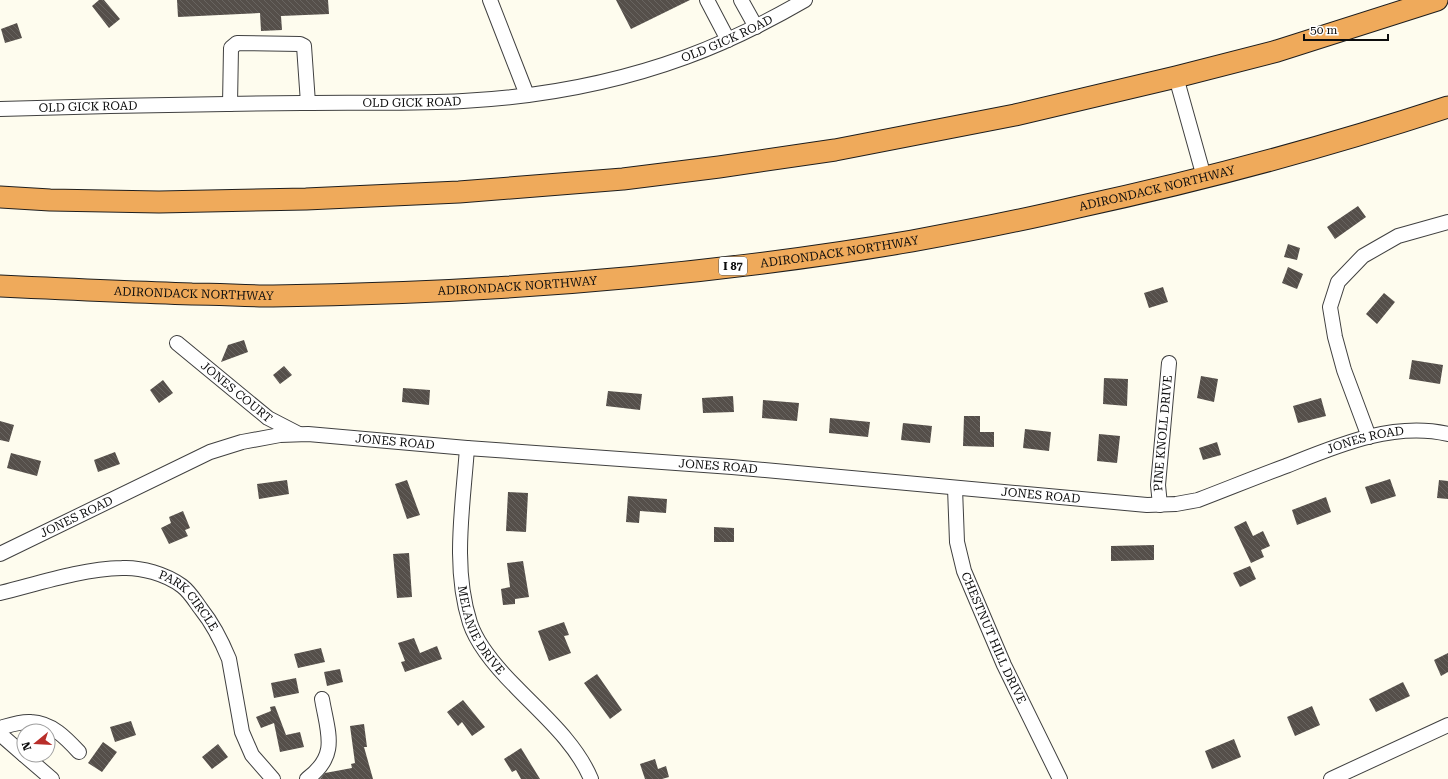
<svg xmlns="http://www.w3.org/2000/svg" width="1448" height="779" font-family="'Roboto Serif',serif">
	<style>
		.building { fill: url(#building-back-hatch) }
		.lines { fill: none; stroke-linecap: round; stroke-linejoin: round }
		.minor-casing { stroke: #404040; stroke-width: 16 }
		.highway-casing { stroke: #1e1e1e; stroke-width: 23 }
		.minor { stroke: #fff; stroke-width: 14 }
		.highway { stroke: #efaa5b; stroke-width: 21 }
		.labels { text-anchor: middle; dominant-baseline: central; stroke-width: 4; stroke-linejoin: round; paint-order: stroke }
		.shield { fill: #fff; stroke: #565656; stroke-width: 1 }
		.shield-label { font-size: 11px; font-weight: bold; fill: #0d0d0d }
		.street-label { font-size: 12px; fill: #0d0d0d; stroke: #fff }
	</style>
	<defs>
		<pattern id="building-back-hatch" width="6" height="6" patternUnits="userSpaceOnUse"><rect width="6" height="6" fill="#554f4a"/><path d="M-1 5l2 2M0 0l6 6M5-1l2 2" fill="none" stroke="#686460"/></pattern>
	</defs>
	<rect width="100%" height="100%" fill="#fefcee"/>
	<path class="building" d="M99 0H104L120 19 109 28 92 6Z
		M177 0H328L329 14 281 16 282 30 261 31 260 13 178 17Z
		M616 0H690L631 29Z
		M17 23 22 38 5 43 1 29Z
		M1358 206 1366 217 1335 239 1327 227Z
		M1288 244 1300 248 1297 260 1284 257Z
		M1288 267 1303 274 1297 289 1282 283Z
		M1163 287 1168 302 1149 308 1144 293Z
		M1384 293 1395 302 1377 324 1366 314Z
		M244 340 248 352 221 362 228 345Z
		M1412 360 1443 365 1440 384 1409 379Z
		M284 366 292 375 280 384 273 375Z
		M1201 376 1218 379 1214 402 1197 398Z
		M1104 378 1128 379 1127 406 1103 404Z
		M163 380 173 393 159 403 150 390Z
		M403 388 430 390 429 405 402 402Z
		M608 391 642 394 640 410 606 406Z
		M733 396 734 412 703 413 702 398Z
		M1321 398 1326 416 1298 423 1293 406Z
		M763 400 799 403 797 421 762 418Z
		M964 416H980V432H994V447L963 446Z
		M830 418 870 422 868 437 829 433Z
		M0 421 14 425 9 442 0 440Z
		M903 423 932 426 930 443 901 440Z
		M1025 429 1051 432 1049 451 1023 448Z
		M1099 434 1120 436 1117 463 1097 461Z
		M1217 442 1221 455 1203 460 1199 448Z
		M115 452 120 464 98 472 94 460Z
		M11 453 41 461 37 476 7 468Z
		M1390 479 1396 496 1371 504 1365 487Z
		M287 480 289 494 259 499 257 484Z
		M407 480 420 515 407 519 395 484Z
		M1439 480 1448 481V499L1437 498Z
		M508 492 528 493 526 532 506 531Z
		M628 496 667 499 666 513 640 511 639 523 626 522Z
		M1326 497 1331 512 1297 525 1292 510Z
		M183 511 190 528 185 530 188 536 169 544 161 528 171 523 169 517Z
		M1246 521 1253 536 1263 531 1270 546 1261 550 1264 557 1251 563 1234 527Z
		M714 527 734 528V542H714Z
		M1154 545V560L1111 561V546Z
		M409 553 412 597 397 598 393 554Z
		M523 561 529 597 515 599V604L503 605 501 589 510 587 507 563Z
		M1250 566 1256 579 1240 587 1233 573Z
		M564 622 569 635 564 636 571 653 549 661 538 631Z
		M414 638 420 653 437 646 442 659 405 672 401 662 405 661 398 643Z
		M321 648 325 662 298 668 294 654Z
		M1448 653V672L1441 676 1434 660Z
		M340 669 343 682 327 686 324 672Z
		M597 674 622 710 610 719 584 683Z
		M296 678 299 693 274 698 271 683Z
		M1403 682 1410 696 1376 712 1369 699Z
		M463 700 485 727 472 736 462 722 458 726 447 712Z
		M275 706 286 735 300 732 304 747 280 752 274 723 261 728 256 717 271 711 270 707Z
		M1312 706 1320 725 1295 736 1287 717Z
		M131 721 136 735 115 742 110 727Z
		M364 724 367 747H364L373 779H320L325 773 352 768 351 764 355 763 350 726Z
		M1234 739 1241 757 1212 769 1205 751Z
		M103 742 117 752 102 772 88 763Z
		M218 744 228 757 212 769 202 757Z
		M521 748 540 779H521L516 770 512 772 504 759Z
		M655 759 658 769 666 766 669 777 662 779H645L640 764Z"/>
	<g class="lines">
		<g class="minor-casing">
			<g id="minor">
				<path d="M490 0 527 95"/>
				<path d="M707 0 728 40"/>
				<path d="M741 0 756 27"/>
				<path d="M1176 77 1204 177"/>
				<path d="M230 104 231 48 237 43 300 44 304 46 308 103"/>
				<path id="s1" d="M0 109C101 106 201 104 302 103 356 102 410 104 463 101 538 97 615 83 686 57 727 42 767 22 805 0"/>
				<path id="s2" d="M177 343 268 418 299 434"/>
				<path d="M1369 437 1344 370 1335 337 1330 307 1338 282 1363 256 1398 236 1448 222"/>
				<path id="s3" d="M467 448C463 506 452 567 470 623 478 647 499 670 516 687 543 715 576 743 591 779"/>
				<path id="s4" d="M955 488 957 542 964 571 1004 665 1060 779"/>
				<path id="s5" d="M1160 505 1158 485 1169 363"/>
				<path id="s6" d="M0 554 210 452 242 442 280 435 308 434 467 448 732 467 1147 505 1176 504 1198 500C1227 489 1256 477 1286 466 1336 446 1393 421 1448 434"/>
				<path id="s7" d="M0 593C40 583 81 569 122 568 141 567 166 574 182 586 190 592 195 601 201 609 213 624 222 642 229 659L242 732 252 755 273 779"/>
				<path d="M0 728C10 725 21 721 31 722 52 723 66 738 79 752"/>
				<path d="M0 734 24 755"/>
				<path d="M24 755 52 779"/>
				<path d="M307 779C339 755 328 734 322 699"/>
				<path d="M1331 779 1448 725"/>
			</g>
		</g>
		<g class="highway-casing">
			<g id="highway">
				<path d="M0 197 50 200 159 202 306 199 459 192 623 179 719 167 835 150 1015 115 1176 77 1277 51 1437 0"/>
				<path id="s8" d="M0 286C64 289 128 292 192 294 219 294 246 296 273 296 487 293 701 277 912 241 967 231 1023 220 1078 207 1203 180 1326 147 1448 107"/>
			</g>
		</g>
		<use href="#minor" class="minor"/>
		<use href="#highway" class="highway"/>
	</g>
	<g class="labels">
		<rect class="shield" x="719" y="257" width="28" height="18" rx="3"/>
		<g class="shield-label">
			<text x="733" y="266">I 87</text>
		</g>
		<g class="street-label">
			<text stroke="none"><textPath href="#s1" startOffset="736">OLD GICK ROAD</textPath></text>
			<text stroke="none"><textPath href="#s1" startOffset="412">OLD GICK ROAD</textPath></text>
			<text stroke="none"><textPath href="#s1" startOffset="88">OLD GICK ROAD</textPath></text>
			<text stroke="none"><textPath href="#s8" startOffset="1166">ADIRONDACK NORTHWAY</textPath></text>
			<text stroke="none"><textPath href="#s8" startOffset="842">ADIRONDACK NORTHWAY</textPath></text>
			<text stroke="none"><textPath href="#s8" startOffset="518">ADIRONDACK NORTHWAY</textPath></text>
			<text stroke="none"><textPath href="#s8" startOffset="194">ADIRONDACK NORTHWAY</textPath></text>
			<text stroke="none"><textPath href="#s2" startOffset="77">JONES COURT</textPath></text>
			<text stroke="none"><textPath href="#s5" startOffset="72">PINE KNOLL DRIVE</textPath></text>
			<text stroke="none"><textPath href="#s6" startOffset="421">JONES ROAD</textPath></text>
			<text stroke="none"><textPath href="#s6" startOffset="1405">JONES ROAD</textPath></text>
			<text stroke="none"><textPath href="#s6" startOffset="745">JONES ROAD</textPath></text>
			<text stroke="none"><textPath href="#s6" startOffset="1069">JONES ROAD</textPath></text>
			<text stroke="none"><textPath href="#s6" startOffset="85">JONES ROAD</textPath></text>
			<text stroke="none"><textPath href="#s7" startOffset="203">PARK CIRCLE</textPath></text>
			<text stroke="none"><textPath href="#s3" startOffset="187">MELANIE DRIVE</textPath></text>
			<text stroke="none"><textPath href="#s4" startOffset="157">CHESTNUT HILL DRIVE</textPath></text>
		</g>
	</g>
	<g transform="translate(36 743) rotate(252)"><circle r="19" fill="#ffffff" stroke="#9e9e9e"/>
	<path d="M0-3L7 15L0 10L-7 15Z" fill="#b82e2a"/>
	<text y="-6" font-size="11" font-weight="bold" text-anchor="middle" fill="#0d0d0d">N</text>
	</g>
	<path d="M1304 34v6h84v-6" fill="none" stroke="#0d0d0d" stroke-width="2"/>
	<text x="1310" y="34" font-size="12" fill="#0d0d0d" stroke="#ffffff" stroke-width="3" paint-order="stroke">50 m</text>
</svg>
